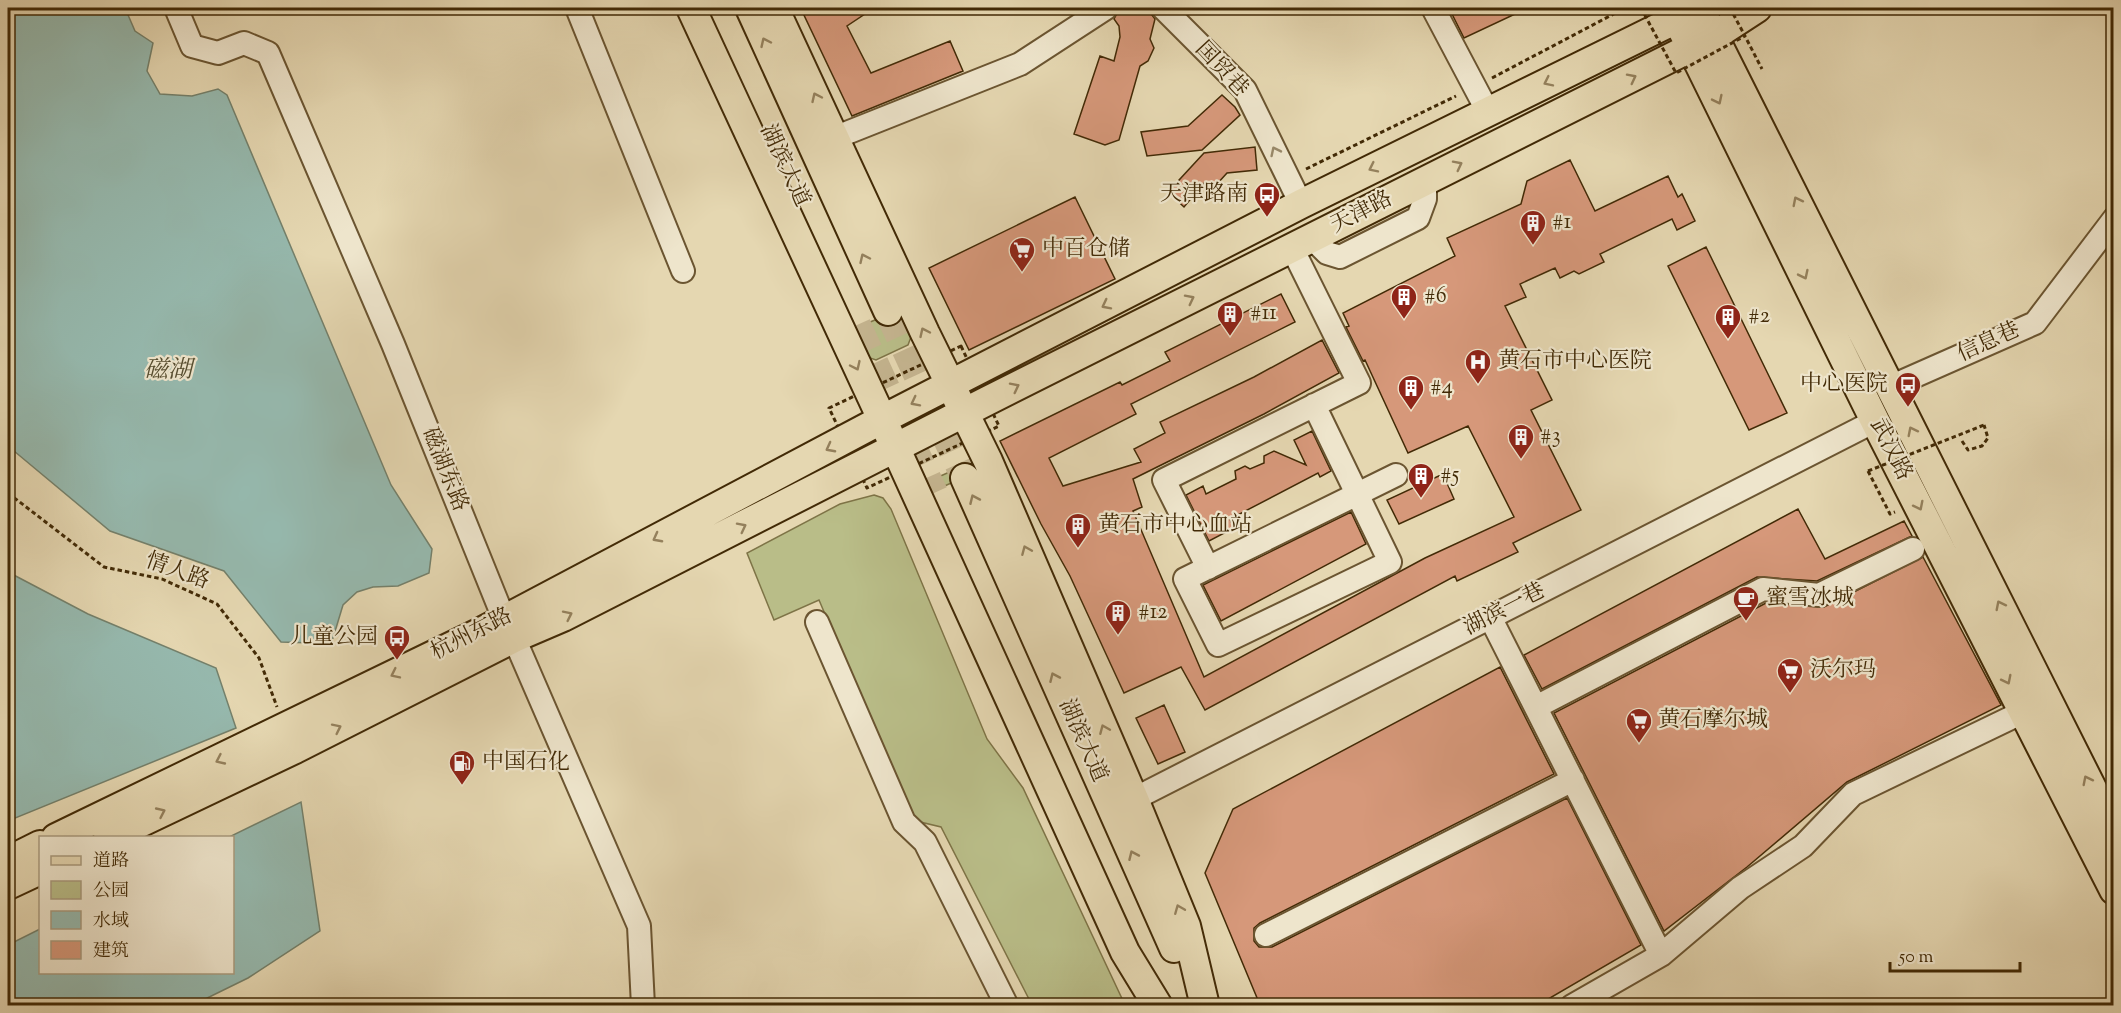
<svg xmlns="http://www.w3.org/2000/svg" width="2121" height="1013" font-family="'Sorts Mill Goudy','Noto Serif SC',serif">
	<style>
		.green { fill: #b9bd88; stroke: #7e7447; stroke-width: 1.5 }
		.water { fill: #96b9ae; stroke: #74806b; stroke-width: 1.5 }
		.building { fill: #d6987a; stroke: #422a06; stroke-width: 1.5 }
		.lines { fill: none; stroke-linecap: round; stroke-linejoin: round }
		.major-tunnel { stroke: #c4b48f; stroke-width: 28; stroke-dasharray: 28 14; stroke-linecap: butt }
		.minor-casing { stroke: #6b5531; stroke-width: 26 }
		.major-casing { stroke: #422a06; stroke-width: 32 }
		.path { stroke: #422a06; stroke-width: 3; stroke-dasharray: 4.5 3; stroke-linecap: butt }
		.minor { stroke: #eee5cc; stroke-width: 22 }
		.major { stroke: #e5d7b1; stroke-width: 28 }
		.path-bridge { stroke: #422a06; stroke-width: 3; stroke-dasharray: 4.5 3; stroke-linecap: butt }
		.oneway { stroke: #94805c }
		.oneway2 { stroke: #988869 }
		.labels { text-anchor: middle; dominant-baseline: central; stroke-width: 4.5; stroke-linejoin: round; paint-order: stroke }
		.street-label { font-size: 22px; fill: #422a06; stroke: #eee5cc }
		.poi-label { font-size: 22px; fill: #422a06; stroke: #eee5cc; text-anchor: start }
		.water-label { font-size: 24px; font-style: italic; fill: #574e30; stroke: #eee5cc }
	</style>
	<rect width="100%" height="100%" fill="#e5d7b1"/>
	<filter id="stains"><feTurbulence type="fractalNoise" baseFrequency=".00333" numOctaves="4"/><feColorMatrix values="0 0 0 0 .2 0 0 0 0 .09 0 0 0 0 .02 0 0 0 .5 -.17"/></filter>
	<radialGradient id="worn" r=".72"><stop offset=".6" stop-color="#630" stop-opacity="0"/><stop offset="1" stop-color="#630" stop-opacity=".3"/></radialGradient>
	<path class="green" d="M899 310 911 337 908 345 876 360 864 356 851 330Z
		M965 465 969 475 929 493 925 483Z
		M874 495 883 498 891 509 987 739 1023 788 1125 1005H1032L941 827 912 820 819 600 774 620 747 553 840 504Z"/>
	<path class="water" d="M8 8H125L135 31 153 43 147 71 160 94 192 96 218 89 227 95 391 485 432 549 429 573 398 586 373 587 357 592 343 605 333 638 312 643 281 642 224 571 110 531 8 446Z
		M8 572 88 614 216 668 236 728 8 821Z
		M301 802 320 931 248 978 193 1005H8V945L40 929V972H232V838L229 837Z"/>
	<path class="building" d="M814 8H874L847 26 871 73 950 41 963 71 852 116 803 13Z
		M1120 8H1141L1152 15 1155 19 1150 39 1154 48 1148 61 1140 66 1119 140 1105 145 1074 134 1100 56 1114 61 1120 37 1119 26 1114 19Z
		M1449 8H1528L1464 38Z
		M1222 95 1235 107 1240 115 1202 150 1147 156 1141 132 1188 126Z
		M1255 147 1257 170 1227 173 1217 184 1204 183 1184 207 1168 192 1204 153Z
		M1570 160 1595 211 1668 176 1678 197 1682 194 1695 221 1677 230 1672 219 1600 254 1604 262 1579 274 1574 271 1560 278 1555 268 1520 284 1526 297 1505 306 1552 400 1531 410 1581 510 1513 543 1518 552 1457 581 1455 576 1205 710 1181 667 1124 693 1070 576 1041 524 1000 441 1120 382 1122 385 1170 361 1165 352 1281 294 1295 322 1131 404 1136 414 1049 458 1063 486 1141 462 1134 449 1165 433 1160 422 1254 377 1322 340 1339 373 1264 414 1133 479 1142 507 1133 511 1204 677 1425 558 1514 517 1468 426 1408 453 1365 360 1363 361 1346 327 1349 326 1343 313 1455 256 1447 238 1521 204 1527 181Z
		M1075 197 1115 279 969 350 929 268Z
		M1706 247 1787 413 1749 430 1668 266Z
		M1312 431 1331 471 1320 477 1318 473 1230 519 1234 528 1209 541 1186 495 1203 486 1206 494 1236 479 1235 471 1245 466 1250 469 1264 463V456L1274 451 1306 465 1294 440Z
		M1443 474 1454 499 1399 524 1387 500Z
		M1798 509 1825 559 1904 521 1912 536 1817 581 1757 577 1542 689 1524 655Z
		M1351 512 1366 544 1221 621 1203 585Z
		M1923 557 2001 705 1847 782 1747 867 1664 931 1554 713 1766 603 1824 607Z
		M1500 667 1554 774 1260 923 1254 928V941L1259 947H1272L1567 798 1641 945 1538 1005H1260L1205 873 1233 809Z
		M1164 705 1185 752 1158 764 1136 718Z"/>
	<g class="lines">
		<path class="major-tunnel" d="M888 311 965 478
			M857 325 934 493"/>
		<g class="minor-casing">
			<path id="minor" d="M176 8 192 46 218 53 244 43 268 53 393 344 504 619 514 638 639 926 643 1006
				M577 8 683 271
				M1163 8 1245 90 1301 204
				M1433 8 1488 112
				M834 138 1020 64 1106 8
				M1312 238 1327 253 1340 257 1418 218 1425 199V181
				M1890 387 2035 323 2114 219
				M1314 405 1390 562 1218 645 1185 579 1396 475
				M1208 568 1164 480 1359 383 1292 248
				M1490 617 1661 955
				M817 622 904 822 925 842 1007 1006
				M1536 707 1763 589 1819 595 1913 549
				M1134 799 1875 421
				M1266 935 1573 780
				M1572 1006 1661 955 1740 888 1803 846 1853 794 2023 712"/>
		</g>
		<g class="major-casing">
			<path id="major" d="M691 8 895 447 1125 952 1158 1006
				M750 8 888 311
				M774 8 925 333 988 461 1134 799 1186 926 1205 1006
				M1705 19 2114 832
				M1683 31 1875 421 2114 890
				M965 478 1174 948
				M56 838 479 633 881 420 1301 204 1699 8
				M108 838 295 749 514 638 563 617 987 401 1714 36 1757 8
				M8 861 40 845
				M8 885 40 870"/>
		</g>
		<path class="path" d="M1747 40 1762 69
			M1492 78 1625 8
			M1306 169 1456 96
			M961 346 999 426 867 488 829 408Z
			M1962 441 1968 450 1982 446 1988 438 1984 425
			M1868 471 1890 514 1895 512
			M8 493 104 567 162 579 217 604 259 658 277 707"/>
		<use href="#minor" class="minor"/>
		<use href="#major" class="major"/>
		<path class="path-bridge" d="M1641 8 1676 73 1745 36 1730 8
			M1868 471 1984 425"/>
	</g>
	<defs><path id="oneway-chevron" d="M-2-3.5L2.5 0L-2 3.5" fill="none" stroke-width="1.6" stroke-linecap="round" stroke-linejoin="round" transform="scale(1.5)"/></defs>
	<g class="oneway">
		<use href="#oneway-chevron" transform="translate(765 42) rotate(-115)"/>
		<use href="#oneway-chevron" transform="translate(1632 78) rotate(-27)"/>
		<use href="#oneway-chevron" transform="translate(1548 82) rotate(154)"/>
		<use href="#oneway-chevron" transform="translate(816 97) rotate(-115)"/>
		<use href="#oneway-chevron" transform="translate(1718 100) rotate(64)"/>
		<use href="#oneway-chevron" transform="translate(1458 165) rotate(-27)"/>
		<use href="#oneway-chevron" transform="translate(1373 168) rotate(154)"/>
		<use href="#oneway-chevron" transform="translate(1797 201) rotate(-117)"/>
		<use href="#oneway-chevron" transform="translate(864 258) rotate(-115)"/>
		<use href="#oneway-chevron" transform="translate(1804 275) rotate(64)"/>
		<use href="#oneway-chevron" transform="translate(1190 299) rotate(-27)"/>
		<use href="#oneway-chevron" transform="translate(1106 305) rotate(153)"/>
		<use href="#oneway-chevron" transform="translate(924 332) rotate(-115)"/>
		<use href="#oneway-chevron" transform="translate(856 366) rotate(65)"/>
		<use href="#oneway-chevron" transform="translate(1015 387) rotate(-27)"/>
		<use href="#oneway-chevron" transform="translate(915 402) rotate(153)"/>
		<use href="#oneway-chevron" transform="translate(1912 431) rotate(-117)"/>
		<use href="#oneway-chevron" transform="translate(830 448) rotate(152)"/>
		<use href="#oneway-chevron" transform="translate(974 499) rotate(-114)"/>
		<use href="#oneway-chevron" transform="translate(1919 506) rotate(63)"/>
		<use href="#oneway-chevron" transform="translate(742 527) rotate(-27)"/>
		<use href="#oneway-chevron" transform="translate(657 538) rotate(152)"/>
		<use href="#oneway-chevron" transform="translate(1026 550) rotate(-113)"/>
		<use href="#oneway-chevron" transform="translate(2000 605) rotate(-117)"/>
		<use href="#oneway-chevron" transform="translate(568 615) rotate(-26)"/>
		<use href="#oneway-chevron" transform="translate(395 674) rotate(154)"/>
		<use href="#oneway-chevron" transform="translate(1054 677) rotate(-114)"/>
		<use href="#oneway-chevron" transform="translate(2007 680) rotate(63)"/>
		<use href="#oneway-chevron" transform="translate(337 728) rotate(-26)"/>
		<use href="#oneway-chevron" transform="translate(1104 729) rotate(-113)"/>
		<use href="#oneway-chevron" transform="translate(220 760) rotate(155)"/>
		<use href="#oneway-chevron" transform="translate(2087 780) rotate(-117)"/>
		<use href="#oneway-chevron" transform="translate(161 812) rotate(-25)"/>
		<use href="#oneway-chevron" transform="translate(1133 855) rotate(-114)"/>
		<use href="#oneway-chevron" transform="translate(1179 909) rotate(-112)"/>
	</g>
	<use class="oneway2" href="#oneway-chevron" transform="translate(1275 151) rotate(-116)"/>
	<defs>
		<g id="bus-pin" transform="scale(1.35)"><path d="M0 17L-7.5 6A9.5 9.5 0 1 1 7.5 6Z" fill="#8f2418" stroke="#eee5cc"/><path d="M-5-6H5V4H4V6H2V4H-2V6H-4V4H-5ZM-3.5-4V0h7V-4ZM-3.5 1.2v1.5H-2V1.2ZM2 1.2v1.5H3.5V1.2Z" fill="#fff"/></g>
		<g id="building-pin" transform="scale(1.35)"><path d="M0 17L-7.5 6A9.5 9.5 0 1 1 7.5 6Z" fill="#8f2418" stroke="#eee5cc"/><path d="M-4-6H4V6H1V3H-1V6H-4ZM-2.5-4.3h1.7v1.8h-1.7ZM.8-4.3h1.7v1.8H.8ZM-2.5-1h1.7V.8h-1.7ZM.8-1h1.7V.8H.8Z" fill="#fff"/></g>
		<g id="supermarket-pin" transform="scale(1.35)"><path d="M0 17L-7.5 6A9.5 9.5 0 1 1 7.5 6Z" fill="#8f2418" stroke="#eee5cc"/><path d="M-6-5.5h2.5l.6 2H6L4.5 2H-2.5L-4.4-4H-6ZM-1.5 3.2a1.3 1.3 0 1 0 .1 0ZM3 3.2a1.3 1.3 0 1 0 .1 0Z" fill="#fff"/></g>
		<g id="hospital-pin" transform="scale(1.35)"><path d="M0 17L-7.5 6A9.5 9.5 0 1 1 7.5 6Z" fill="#8f2418" stroke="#eee5cc"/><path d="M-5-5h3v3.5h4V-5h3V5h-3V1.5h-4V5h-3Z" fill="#fff"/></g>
		<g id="cafe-pin" transform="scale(1.35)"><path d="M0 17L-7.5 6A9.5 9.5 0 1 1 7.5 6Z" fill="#8f2418" stroke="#eee5cc"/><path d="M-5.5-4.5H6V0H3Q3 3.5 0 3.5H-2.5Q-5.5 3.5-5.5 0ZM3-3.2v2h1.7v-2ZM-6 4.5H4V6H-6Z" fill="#fff"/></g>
		<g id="fuel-pin" transform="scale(1.35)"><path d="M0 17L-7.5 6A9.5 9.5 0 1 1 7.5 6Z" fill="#8f2418" stroke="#eee5cc"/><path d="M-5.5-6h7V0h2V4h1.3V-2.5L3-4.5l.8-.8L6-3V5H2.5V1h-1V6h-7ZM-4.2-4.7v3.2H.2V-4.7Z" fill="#fff"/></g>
	</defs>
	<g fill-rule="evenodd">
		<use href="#bus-pin" x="1267" y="195"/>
		<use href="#building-pin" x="1533" y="223"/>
		<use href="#supermarket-pin" x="1022" y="250"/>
		<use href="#building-pin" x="1404" y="297"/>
		<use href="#building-pin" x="1230" y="314"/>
		<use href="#building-pin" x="1728" y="317"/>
		<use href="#hospital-pin" x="1478" y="362"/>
		<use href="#bus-pin" x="1908" y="385"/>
		<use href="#building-pin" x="1411" y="388"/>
		<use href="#building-pin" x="1521" y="437"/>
		<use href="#building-pin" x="1421" y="476"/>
		<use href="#building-pin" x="1078" y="526"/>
		<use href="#cafe-pin" x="1746" y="599"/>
		<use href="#building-pin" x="1118" y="613"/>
		<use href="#bus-pin" x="397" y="638"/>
		<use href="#supermarket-pin" x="1790" y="671"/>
		<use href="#supermarket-pin" x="1639" y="721"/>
		<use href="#fuel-pin" x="462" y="763"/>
	</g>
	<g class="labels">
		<g class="street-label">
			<text transform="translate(1221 70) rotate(47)">国贸巷</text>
			<text transform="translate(784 166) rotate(65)">湖滨大道</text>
			<text transform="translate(1362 213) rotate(-27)">天津路</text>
			<text transform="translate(1989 343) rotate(-24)">信息巷</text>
			<text transform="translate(1890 450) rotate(63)">武汉路</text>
			<text transform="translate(444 470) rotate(68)">磁湖东路</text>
			<text transform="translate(177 572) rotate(20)">情人路</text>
			<text transform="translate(1505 610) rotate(-27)">湖滨一巷</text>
			<text transform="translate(472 635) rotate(-27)">杭州东路</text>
			<text transform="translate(1082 741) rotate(66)">湖滨大道</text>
		</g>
		<g class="poi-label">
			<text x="1248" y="195" text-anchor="end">天津路南</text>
			<text x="1552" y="223">#1</text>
			<text x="1042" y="250">中百仓储</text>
			<text x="1424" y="297">#6</text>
			<text x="1250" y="314">#11</text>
			<text x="1748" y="317">#2</text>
			<text x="1498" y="362">黄石市中心医院</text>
			<text x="1888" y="385" text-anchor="end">中心医院</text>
			<text x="1430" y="388">#4</text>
			<text x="1540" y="437">#3</text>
			<text x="1440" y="476">#5</text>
			<text x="1098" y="526">黄石市中心血站</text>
			<text x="1766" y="599">蜜雪冰城</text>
			<text x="1138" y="613">#12</text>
			<text x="378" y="638" text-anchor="end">儿童公园</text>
			<text x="1810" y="671">沃尔玛</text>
			<text x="1658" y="721">黄石摩尔城</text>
			<text x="482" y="763">中国石化</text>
		</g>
		<g class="water-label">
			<text x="168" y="371">磁湖</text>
		</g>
	</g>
	<rect width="2121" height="1013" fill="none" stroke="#e5d7b1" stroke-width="30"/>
	<rect x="9" y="9" width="2103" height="995" fill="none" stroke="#422a06" stroke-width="3"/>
	<rect x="15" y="15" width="2091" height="983" fill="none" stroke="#422a06" stroke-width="1.5"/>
	<rect x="39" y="836" width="195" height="138" fill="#eee5cc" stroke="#a99a7d" stroke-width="1.5"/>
	<rect x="51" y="856" width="30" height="9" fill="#e5d7b1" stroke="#a99a7d" stroke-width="1.5"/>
	<text x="93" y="866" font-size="18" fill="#422a06">道路</text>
	<rect x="51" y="881" width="30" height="18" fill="#b9bd88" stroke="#a99a7d" stroke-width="1.5"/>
	<text x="93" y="896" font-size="18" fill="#422a06">公园</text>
	<rect x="51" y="911" width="30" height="18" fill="#96b9ae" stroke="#a99a7d" stroke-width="1.5"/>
	<text x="93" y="926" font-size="18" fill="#422a06">水域</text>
	<rect x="51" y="941" width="30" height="18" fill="#d6987a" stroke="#a99a7d" stroke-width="1.5"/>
	<text x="93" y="956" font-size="18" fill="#422a06">建筑</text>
	<path d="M1890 962v9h130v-9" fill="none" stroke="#422a06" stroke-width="3"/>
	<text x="1899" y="962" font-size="18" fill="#422a06" stroke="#eee5cc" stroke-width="4.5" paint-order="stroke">50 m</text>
	<rect width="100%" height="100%" filter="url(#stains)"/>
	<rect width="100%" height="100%" fill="url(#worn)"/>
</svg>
